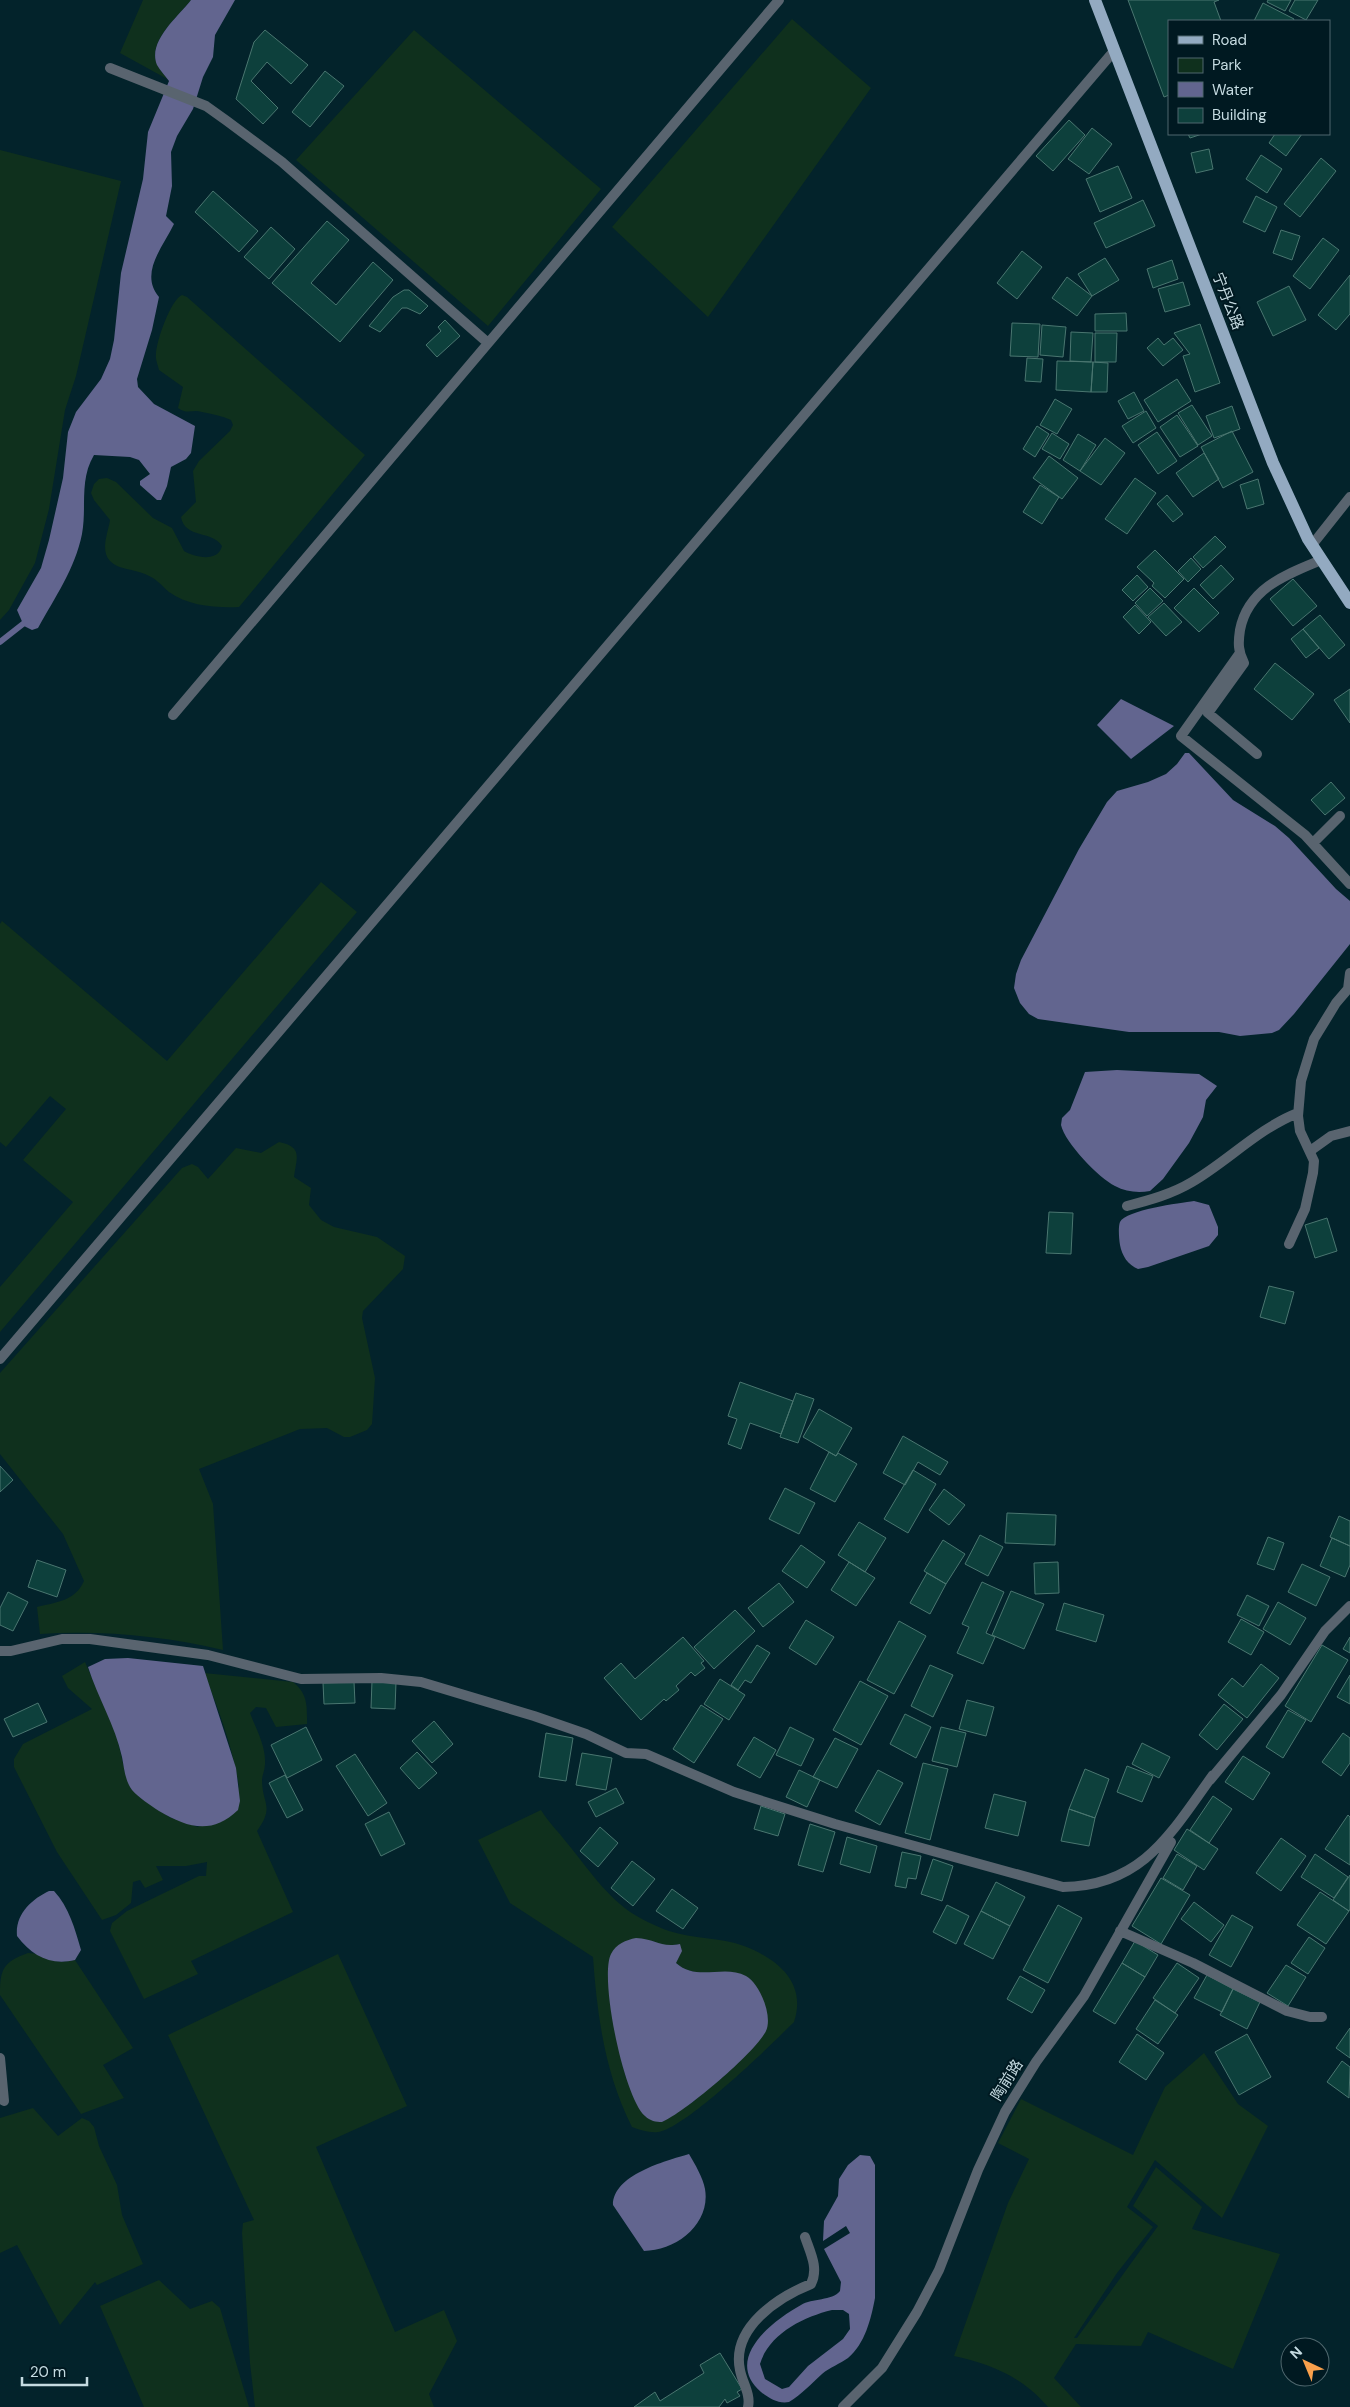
<svg xmlns="http://www.w3.org/2000/svg" width="1350" height="2407" font-family="'DM Sans','Noto Sans SC',sans-serif">
	<style>
		.green { fill: #0f301d; fill-rule: evenodd }
		.water { fill: #62658f; fill-rule: evenodd }
		.lines { fill: none; stroke-linecap: round; stroke-linejoin: round }
		.stream { stroke: #62658f; stroke-width: 6 }
		.building { fill: #0d403c; stroke: #4a7670 }
		.minor { stroke: #59646f; stroke-width: 10 }
		.primary { stroke: #93aac1; stroke-width: 12 }
		.labels { text-anchor: middle; dominant-baseline: central; stroke-width: 4; stroke-linejoin: round; paint-order: stroke }
		.street-label { font-size: 15px; fill: #c5dbe1; stroke: #001921 }
	</style>
	<rect width="100%" height="100%" fill="#03232b"/>
	<path class="green" d="M143 0H191C179 16 147 41 157 64 160 70 165 76 169 80L120 53Z
		M792 19 871 88 708 317 612 227Z
		M414 30 601 189 488 326 296 160Z
		M0 150 121 181 76 376 65 410 49 509 35 563 9 610 0 620Z
		M182 295 187 297 365 455 239 607C216 608 188 606 169 592 160 584 157 579 145 574 134 569 119 570 110 561 100 550 108 533 110 520L94 500 91 493 94 484 99 479 107 478 116 482 153 518 172 528 184 551C194 557 218 563 222 546 212 530 185 539 181 517L196 502 193 471 199 461 230 431 233 425 231 420C222 416 212 414 202 412 193 409 187 415 178 408L183 387 159 370C158 365 155 359 156 354 156 342 171 299 182 295Z
		M321 882 357 912 0 1332V1287L73 1202 23 1160 66 1109 50 1096 6 1147 0 1142V924L2 921 167 1061Z
		M279 1142C304 1147 296 1159 294 1177L311 1188 309 1205 321 1220 334 1227 377 1237 405 1256 403 1269 363 1311 362 1318 375 1378 372 1424 367 1430 350 1437H344L327 1428 300 1429 199 1469 213 1504 223 1650C164 1636 101 1630 40 1634L37 1607C57 1602 75 1601 84 1581L63 1534 0 1454V1373L182 1168 192 1164 198 1167 208 1179 236 1148 261 1153Z
		M85 1662 116 1733 125 1772 131 1789 169 1817 198 1827 239 1787C233 1748 219 1710 204 1673L293 1682C308 1694 307 1706 307 1724L276 1727 266 1708 256 1707 250 1713C256 1729 266 1746 265 1764 265 1770 262 1775 262 1780 262 1804 275 1806 257 1831L293 1912 191 1961 198 1974 144 1999 110 1931 112 1923 127 1911 199 1876H206L207 1862 186 1866H156L163 1880 145 1888 140 1880 133 1882 131 1903 116 1915 102 1920 57 1852 14 1767V1759L23 1744 92 1709 68 1688 62 1676Z
		M541 1810C549 1823 558 1831 567 1843 587 1867 607 1898 635 1915 645 1921 658 1927 669 1931 693 1939 720 1937 744 1946 778 1959 807 1983 794 2022 771 2045 686 2128 658 2132 649 2133 640 2130 632 2127 605 2074 597 2015 593 1957L510 1903 478 1840ZM653 1941C662 1945 668 1948 677 1944L676 1963C692 1977 712 1973 732 1972L754 2046 693 2102 662 2122 626 2078 615 2031 608 1966Z
		M28 1953C49 1954 49 1966 75 1960L133 2048 103 2065 124 2098 81 2114 0 1995C0 1969 3 1962 28 1953Z
		M338 1954 407 2106 316 2147 395 2332 444 2310 457 2341 429 2394 434 2407H255L250 2363 242 2233 243 2223 254 2220 168 2035Z
		M1204 2053 1238 2104 1268 2126 1222 2218 1155 2160 1127 2207 1153 2227 1117 2273 1074 2338H1077L1158 2226 1133 2206 1156 2167 1202 2207 1192 2229 1280 2254 1233 2369 1148 2332 1141 2346 1076 2344 1054 2378 1081 2407H1048C1023 2377 991 2364 954 2356L1008 2203 1029 2159 998 2143 1021 2099 1133 2155 1165 2087Z
		M33 2108 58 2136 82 2118 89 2121 94 2127 99 2146 117 2185 122 2215 143 2264 97 2285 95 2282 60 2325 17 2245 0 2253V2118Z
		M159 2280 190 2309 212 2301 220 2308 249 2407H144L100 2306Z"/>
	<path class="water" d="M191 0H235L215 35 213 57 203 77 193 109 177 136 171 152 172 186 166 216 174 224C163 247 139 273 159 297L152 330 137 379 138 387 154 404 195 426 191 453 186 459 171 467 167 486 161 500H157L140 485V481L150 474 139 460 130 457 94 455C79 480 87 507 82 534 75 569 55 597 38 628L32 630 24 626 17 610 41 568 49 540 63 478 68 432 76 412 101 379 110 359 114 340 121 273 143 179 148 132 169 81C165 76 160 70 157 65 147 41 179 16 191 0Z
		M1121 699 1174 726 1131 759 1097 725Z
		M1185 753H1189L1233 800 1275 826 1289 838 1336 889 1350 901V944L1294 1014 1279 1030 1272 1033 1240 1036 1219 1032H1129L1038 1019 1029 1014 1020 1003 1014 988 1016 974 1021 960 1079 849 1107 802 1117 791 1148 782 1166 774 1177 764Z
		M1117 1070 1199 1074 1217 1086 1206 1100 1203 1117 1189 1143 1163 1179 1150 1191C1138 1193 1126 1192 1115 1186 1099 1178 1065 1143 1061 1125L1062 1118 1070 1110 1085 1072Z
		M1194 1201 1209 1205 1218 1227V1235L1209 1246 1148 1267 1138 1269C1128 1265 1122 1256 1120 1245 1119 1239 1118 1227 1120 1222 1126 1210 1180 1203 1194 1201Z
		M128 1658 203 1666 236 1768 240 1801 238 1810C212 1835 188 1828 159 1811 150 1805 139 1798 132 1790 125 1781 124 1767 122 1757 115 1725 98 1698 88 1667L105 1659Z
		M49 1891H54C69 1907 75 1929 81 1950L75 1960C51 1966 32 1956 17 1936 15 1914 32 1899 49 1891Z
		M636 1938C656 1939 660 1948 680 1944L682 1951 676 1963C697 1982 724 1964 746 1976 760 1984 773 2016 766 2031 755 2053 685 2112 662 2122 656 2122 650 2121 645 2116 624 2098 599 1978 611 1954 616 1944 626 1940 636 1938Z
		M689 2154C695 2164 703 2178 705 2189 711 2224 676 2251 644 2251L613 2205C613 2175 665 2161 689 2154Z
		M860 2155 870 2156 875 2165V2298C871 2319 865 2344 848 2358 840 2364 830 2367 822 2374 811 2384 802 2394 789 2402 779 2404 770 2399 761 2392 723 2359 772 2321 801 2305 812 2298 832 2301 840 2291L841 2282 824 2249 850 2233 846 2226 823 2241 824 2221 838 2196 839 2179 848 2165ZM832 2310H843L849 2314 850 2329 843 2339 808 2366 789 2387 782 2389 765 2379 760 2364C769 2334 803 2317 832 2310Z"/>
	<g class="lines">
		<path class="stream" d="M0 642 28 620"/>
	</g>
	<path class="building" d="M1128 0H1219L1214 2 1221 21H1169V95L1164 97Z
		M1268 0H1291L1285 11 1267 2Z
		M1295 0H1318L1306 20 1289 11Z
		M1263 3 1294 19 1293 21H1254Z
		M265 30 308 65 291 84 267 62 251 81 278 108 263 124 236 99 254 42Z
		M325 71 344 86 310 127 292 112Z
		M1069 120 1085 135 1053 171 1036 156Z
		M1092 128 1112 144 1089 174 1068 159Z
		M1188 134H1202L1190 138Z
		M1275 134H1302L1286 156 1269 143Z
		M1209 149 1213 169 1196 173 1191 153Z
		M1261 155 1282 169 1267 193 1246 179Z
		M1321 158 1336 171 1300 217 1284 204Z
		M1118 166 1132 198 1100 212 1086 179Z
		M213 191 258 231 239 252 195 212Z
		M1256 196 1277 207 1265 232 1243 222Z
		M1143 200 1155 226 1106 248 1094 223Z
		M327 221 349 240 311 283 336 305 373 262 393 280 340 342 272 283Z
		M271 227 295 249 269 279 244 257Z
		M1281 230 1300 236 1292 260 1273 253Z
		M1323 238 1339 250 1310 289 1293 276Z
		M1022 251 1042 267 1017 299 997 283Z
		M1105 258 1119 280 1092 296 1078 274Z
		M1172 260 1178 279 1153 288 1147 269Z
		M1350 275V314L1336 330 1318 315Z
		M1067 277 1092 296 1077 316 1052 298Z
		M1183 282 1190 305 1165 312 1158 289Z
		M1289 286 1306 320 1273 336 1257 302Z
		M404 290H409L428 306 420 314 407 308H402L380 332 369 326 393 297Z
		M1126 313 1127 331H1095V314Z
		M445 320 460 336 437 357 426 345 441 331 438 327Z
		M1012 323 1040 324 1038 357 1010 356Z
		M1200 324 1220 383 1195 392 1183 356 1190 354 1174 333Z
		M1042 325 1066 327 1063 357 1040 355Z
		M1071 332 1093 333 1091 362 1070 361Z
		M1095 333H1117L1116 362H1095Z
		M1158 338 1164 345 1173 338 1183 350 1163 366 1147 348Z
		M1027 358 1043 359 1041 382 1025 381Z
		M1057 361 1093 362 1091 392 1056 390Z
		M1093 362 1108 363 1107 392H1091Z
		M1177 379 1191 401 1158 422 1144 400Z
		M1134 392 1144 411 1128 419 1118 401Z
		M1055 399 1072 409 1057 434 1040 425Z
		M1192 405 1212 436 1198 445 1178 413Z
		M1232 406 1240 429 1214 438 1206 416Z
		M1146 411 1156 428 1133 443 1122 426Z
		M1177 415 1198 446 1180 457 1160 427Z
		M1037 426 1049 434 1035 457 1023 449Z
		M1232 431 1253 472 1223 488 1201 447Z
		M1157 432 1177 461 1158 474 1138 445Z
		M1052 433 1069 444 1060 459 1042 449Z
		M1078 434 1096 445 1080 471 1063 460Z
		M1105 438 1125 453 1101 485 1080 471Z
		M1204 453 1219 479 1193 497 1176 473Z
		M1049 456 1078 478 1062 499 1033 478Z
		M1135 478 1156 493 1127 534 1105 519Z
		M1258 479 1264 504 1247 509 1240 485Z
		M1040 485 1059 497 1042 524 1023 512Z
		M1167 495 1183 514 1173 522 1157 504Z
		M1215 536 1226 547 1203 568 1193 557Z
		M1155 550 1184 579 1165 598 1152 586 1154 583 1137 567Z
		M1191 558 1201 569 1188 582 1178 571Z
		M1221 565 1234 579 1213 599 1200 585Z
		M1137 575 1148 587 1133 601 1122 590Z
		M1293 579 1317 606 1293 626 1270 599Z
		M1150 588 1163 601 1147 616 1135 603Z
		M1194 588 1219 613 1199 632 1174 608Z
		M1164 603 1182 622 1166 636 1148 617Z
		M1135 605 1151 622 1139 634 1123 617Z
		M1320 615 1345 645 1329 659 1303 629Z
		M1303 629 1319 648 1306 658 1291 639Z
		M1275 663 1314 694 1292 720 1254 689Z
		M1350 689V723L1334 700Z
		M1331 782 1345 798 1325 815 1311 800Z
		M1049 1212 1073 1213 1071 1254 1046 1253Z
		M1327 1218 1337 1251 1315 1258 1305 1225Z
		M1269 1286 1294 1292 1285 1324 1260 1317Z
		M740 1382 793 1401 781 1434 750 1423 741 1449 728 1444 737 1419 728 1416Z
		M796 1393 814 1399 798 1443 780 1437Z
		M819 1409 852 1428 836 1456 803 1437Z
		M903 1436 948 1462 940 1475 918 1462 905 1485 883 1473Z
		M829 1452 836 1456 838 1453 857 1464 835 1502 810 1489Z
		M0 1466 13 1480 0 1492Z
		M913 1470 936 1484 908 1533 884 1519Z
		M785 1488 815 1503 799 1534 769 1519Z
		M944 1489 965 1505 949 1525 929 1510Z
		M1007 1513 1056 1515 1055 1545 1005 1543Z
		M1339 1516 1350 1521V1546L1330 1537Z
		M859 1522 886 1538 865 1572 838 1555Z
		M980 1535 1003 1547 988 1576 965 1564Z
		M1268 1537 1284 1543 1274 1570 1257 1564Z
		M1332 1538 1350 1546V1565L1345 1577 1320 1566Z
		M943 1540 965 1554 946 1584 924 1571Z
		M801 1545 825 1562 807 1588 782 1571Z
		M37 1560 66 1570 57 1597 28 1587Z
		M849 1562 875 1578 856 1606 831 1590Z
		M1058 1562 1059 1593 1035 1594 1034 1563Z
		M1302 1564 1330 1577 1316 1606 1288 1592Z
		M927 1573 946 1584 930 1614 910 1603Z
		M982 1582 1004 1592 986 1633 995 1637 983 1664 957 1653 969 1627 962 1624Z
		M779 1583 794 1602 763 1627 748 1608Z
		M1011 1591 1044 1604 1024 1649 992 1635Z
		M8 1592 28 1602 13 1631 0 1625V1608Z
		M1247 1595 1269 1606 1259 1626 1237 1615Z
		M1278 1602 1306 1618 1290 1645 1263 1629Z
		M1064 1603 1104 1615 1096 1642 1056 1630Z
		M735 1610 755 1631 714 1669 694 1647Z
		M1241 1619 1264 1632 1251 1655 1228 1642Z
		M806 1620 834 1637 816 1665 789 1648Z
		M899 1621 926 1636 894 1694 867 1680Z
		M683 1637 704 1661 701 1663 705 1668 695 1676 691 1672 676 1686 679 1690 666 1701 664 1699 641 1720 604 1678 621 1663 635 1679Z
		M1350 1637V1653L1343 1649Z
		M757 1645 770 1653 751 1683 745 1680 738 1690 731 1685Z
		M1322 1645 1348 1660 1311 1722 1285 1706Z
		M1261 1664 1279 1678 1247 1718 1218 1695 1232 1678 1243 1687Z
		M930 1665 953 1675 933 1717 911 1706Z
		M1350 1675V1704L1337 1697Z
		M720 1679 745 1695 729 1720 704 1704Z
		M372 1681 396 1682 395 1709 371 1708Z
		M860 1681 888 1696 861 1745 833 1730Z
		M354 1682 355 1703 324 1704 323 1683Z
		M967 1700 994 1707 986 1736 959 1729Z
		M38 1703 47 1722 13 1737 4 1719Z
		M1224 1704 1243 1719 1217 1750 1199 1735Z
		M701 1705 723 1719 694 1763 673 1749Z
		M1288 1710 1306 1720 1283 1758 1266 1747Z
		M905 1714 931 1727 916 1758 890 1744Z
		M434 1721 453 1744 432 1763 412 1741Z
		M306 1727 322 1760 287 1778 271 1745Z
		M790 1727 814 1739 801 1766 776 1755Z
		M941 1727 966 1733 957 1767 932 1761Z
		M546 1733 573 1738 566 1781 539 1777Z
		M1343 1733 1350 1738V1763L1341 1776 1322 1762Z
		M754 1737 776 1750 760 1778 737 1765Z
		M835 1738 858 1749 837 1788 813 1777Z
		M1142 1743 1170 1757 1159 1778 1132 1764Z
		M417 1752 437 1773 419 1789 400 1768Z
		M582 1753 612 1758 606 1790 576 1785Z
		M355 1754 387 1803 368 1816 336 1766Z
		M1243 1756 1270 1773 1253 1800 1225 1782Z
		M923 1763 948 1769 930 1840 905 1833Z
		M1127 1766 1153 1776 1142 1802 1117 1792Z
		M1085 1769 1109 1779 1095 1818 1069 1809Z
		M799 1770 820 1780 807 1807 786 1797Z
		M878 1770 903 1783 880 1825 855 1811Z
		M285 1775 303 1810 287 1818 269 1783Z
		M616 1788 624 1803 596 1817 588 1802Z
		M994 1794 1026 1802 1018 1836 985 1828Z
		M1213 1796 1232 1809 1209 1843 1190 1830Z
		M761 1806 785 1814 778 1836 754 1829Z
		M1069 1809 1095 1818 1089 1846 1061 1841Z
		M389 1812 405 1844 381 1856 365 1824Z
		M1348 1815 1350 1817V1865L1325 1849Z
		M810 1824 835 1832 823 1872 798 1865Z
		M600 1827 618 1843 598 1867 580 1851Z
		M1187 1829 1218 1849 1204 1870 1174 1850Z
		M847 1837 877 1846 870 1873 840 1864Z
		M1281 1838 1306 1856 1281 1891 1256 1873Z
		M902 1852 921 1856 916 1879 908 1878 906 1888 895 1886Z
		M1177 1854 1197 1866 1183 1890 1163 1878Z
		M1315 1854 1348 1877 1334 1898 1301 1877Z
		M933 1859 953 1866 942 1901 921 1894Z
		M632 1861 655 1879 633 1906 611 1888Z
		M1350 1875V1909L1349 1911 1333 1900Z
		M1161 1878 1190 1895 1161 1944 1132 1926Z
		M996 1882 1025 1897 1010 1926 981 1911Z
		M672 1889 698 1908 683 1929 656 1911Z
		M1320 1892 1349 1911 1326 1944 1297 1925Z
		M1194 1902 1224 1925 1211 1942 1181 1919Z
		M947 1905 969 1916 956 1944 933 1932Z
		M1058 1905 1082 1918 1048 1983 1023 1970Z
		M981 1911 1010 1926 993 1959 964 1944Z
		M1232 1915 1253 1927 1231 1967 1209 1955Z
		M1309 1937 1325 1948 1308 1974 1291 1963Z
		M1135 1941 1158 1955 1145 1977 1122 1963Z
		M1122 1963 1145 1977 1115 2024 1093 2011Z
		M1177 1963 1199 1978 1175 2013 1153 1998Z
		M1286 1965 1306 1977 1288 2006 1267 1993Z
		M1207 1975 1233 1989 1222 2012 1194 1998Z
		M1020 1976 1045 1990 1032 2013 1007 1999Z
		M1233 1989 1260 2002 1247 2029 1220 2015Z
		M1155 2000 1178 2015 1158 2044 1136 2029Z
		M1350 2028V2058L1336 2048Z
		M1137 2034 1164 2053 1146 2080 1119 2062Z
		M1247 2034 1271 2077 1239 2095 1215 2052Z
		M1342 2061 1350 2067 1349 2098 1327 2082Z
		M720 2353 742 2389 737 2392 740 2396 727 2403 725 2399 719 2407H634L655 2392 660 2401 704 2373 700 2365Z"/>
	<g class="lines">
		<path class="minor" d="M110 68 206 106 227 121 282 162 488 343
			M1312 545 1350 497
			M1240 653 1181 736 1305 835 1350 884
			M173 715 779 0
			M1257 754 1208 713 1244 663C1238 651 1238 643 1240 630 1248 588 1287 574 1321 560
			M1313 843 1340 816
			M1310 1151 1331 1136 1350 1131
			M1127 1206C1150 1200 1172 1194 1192 1182 1228 1161 1259 1128 1298 1113
			M1289 1244 1305 1209 1313 1173 1314 1161 1300 1131 1298 1116 1301 1081 1314 1039 1336 1003 1348 989 1350 973
			M0 1359 1114 51
			M0 1651H11L62 1639H90L208 1655 301 1679 381 1678 421 1682 534 1716 586 1734 626 1753 646 1754 734 1792 835 1824 1063 1887C1143 1886 1171 1833 1213 1775
			M1210 1780 1281 1695 1325 1631 1350 1606
			M1120 1931 1193 1963 1287 2011 1310 2017H1322
			M0 2058 4 2101
			M748 2407C751 2394 742 2382 740 2370 731 2328 778 2297 811 2284 819 2268 810 2252 805 2237
			M843 2407 882 2368 917 2312 939 2270 978 2170 1005 2112 1036 2062 1084 1996 1171 1842"/>
		<path class="primary" d="M1095 0 1273 463 1308 539 1350 603"/>
	</g>
	<g class="labels">
		<g class="street-label">
			<text transform="translate(1228 301) rotate(69)">宁丹公路</text>
			<text transform="translate(1007 2080) rotate(-58)">陶前路</text>
		</g>
	</g>
	<rect x="1168" y="20" width="162" height="115" fill="#001921" stroke="#4f676e"/>
	<rect x="1178" y="36" width="25" height="8" fill="#93aac1" stroke="#4f676e"/>
	<text x="1212" y="45" font-size="15" fill="#c5dbe1">Road</text>
	<rect x="1178" y="58" width="25" height="15" fill="#0f301d" stroke="#4f676e"/>
	<text x="1212" y="70" font-size="15" fill="#c5dbe1">Park</text>
	<rect x="1178" y="82" width="25" height="15" fill="#62658f" stroke="#4f676e"/>
	<text x="1212" y="95" font-size="15" fill="#c5dbe1">Water</text>
	<rect x="1178" y="108" width="25" height="15" fill="#0d403c" stroke="#4f676e"/>
	<text x="1212" y="120" font-size="15" fill="#c5dbe1">Building</text>
	<g transform="translate(1305 2362) rotate(316)"><circle r="24" fill="#001921" stroke="#4f676e"/>
	<path d="M0-4L9 19L0 12L-9 19Z" fill="#f9a04c"/>
	<text y="-8" font-size="14" font-weight="bold" text-anchor="middle" fill="#c5dbe1">N</text>
	</g>
	<path d="M22 2377v8h65v-8" fill="none" stroke="#c5dbe1" stroke-width="2.5"/>
	<text x="30" y="2377" font-size="15" fill="#c5dbe1" stroke="#001921" stroke-width="4" paint-order="stroke">20 m</text>
</svg>
